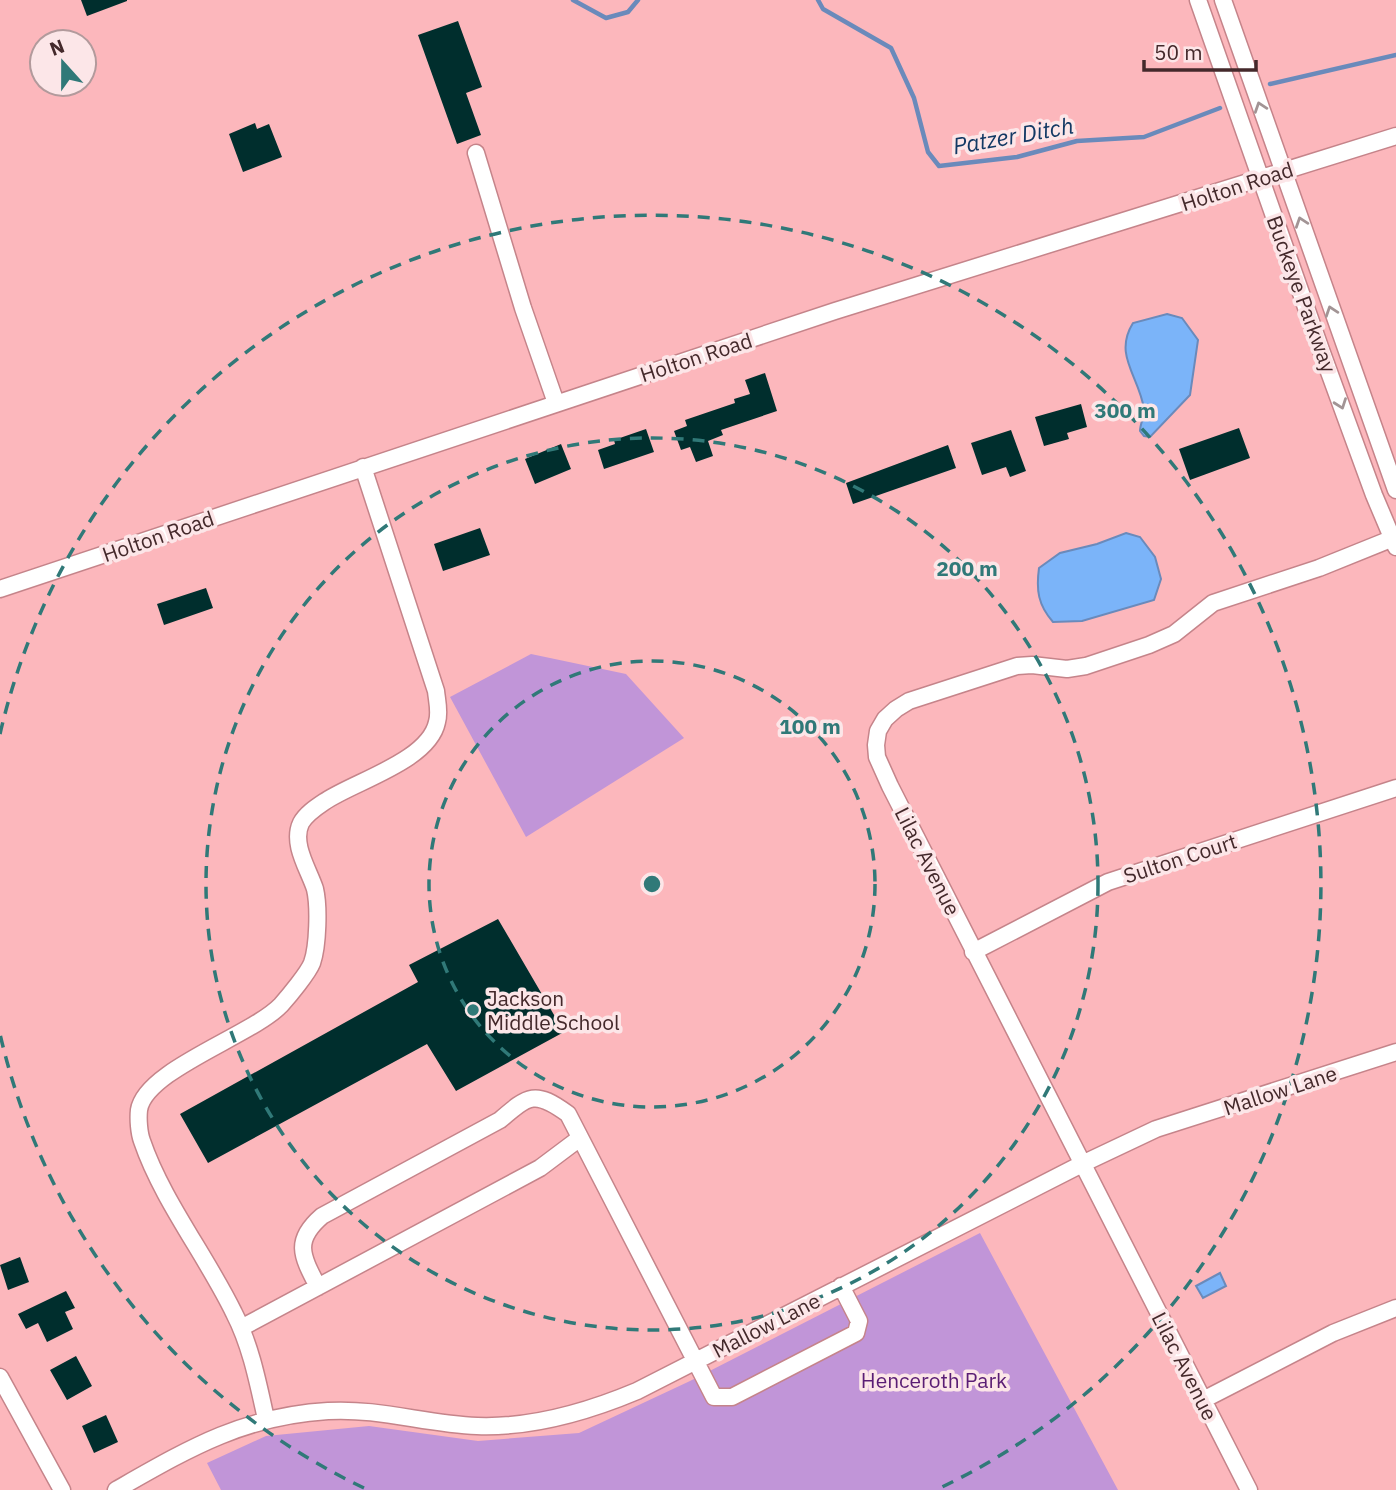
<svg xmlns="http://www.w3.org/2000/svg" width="1396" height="1490" font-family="'IBM Plex Sans',sans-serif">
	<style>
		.green { fill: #c195d8 }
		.water { fill: #7bb4f9; stroke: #6a8abb; stroke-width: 2 }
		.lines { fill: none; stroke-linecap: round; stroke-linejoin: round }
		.stream { stroke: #6a8abb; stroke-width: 4.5 }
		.building { fill: #002e2d }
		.minor-casing { stroke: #c5848a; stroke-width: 19 }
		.minor { stroke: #fff; stroke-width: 16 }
		.oneway { stroke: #a29495 }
		.ring { fill: none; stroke: #307978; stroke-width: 3.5; stroke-dasharray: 12 9 }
		.poi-dot { fill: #307978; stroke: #fce6e8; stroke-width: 2.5 }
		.labels { text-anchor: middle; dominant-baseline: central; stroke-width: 7; stroke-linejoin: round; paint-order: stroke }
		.street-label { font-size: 21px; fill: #44292b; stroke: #fce6e8 }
		.poi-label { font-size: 21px; fill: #44292b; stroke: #fce6e8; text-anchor: start }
		.park-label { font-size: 21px; fill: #5a1d74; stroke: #fce6e8 }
		.water-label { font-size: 23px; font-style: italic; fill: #123964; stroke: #fce6e8 }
		.centre { fill: #307978; stroke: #fce6e8; stroke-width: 3.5 }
		.ring-label { font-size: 21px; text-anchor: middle; font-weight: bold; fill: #307978; stroke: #fce6e8; stroke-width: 7; stroke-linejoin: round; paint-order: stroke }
	</style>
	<rect width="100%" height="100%" fill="#fcb7bc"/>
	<path class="green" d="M531 654 626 674 684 738 526 837 450 697Z
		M980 1233 1118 1490H221L207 1463 266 1436 369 1426 478 1441 579 1433 690 1381Z"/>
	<path class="water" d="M1167 314 1182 318 1198 340 1190 395 1150 437 1144 436 1140 431C1140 423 1145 417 1144 409 1139 376 1113 355 1133 323Z
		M1126 533 1140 537 1155 557 1161 579 1154 600 1082 621 1053 622C1038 605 1036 590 1039 568L1060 553 1097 544Z
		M1220 1273 1226 1286 1203 1298 1196 1286Z"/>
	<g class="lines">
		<path class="stream" d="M573 0 606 18 628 12 638 0
			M818 0 823 9 891 48 914 98 928 152 939 166 1017 157 1077 141 1144 137 1220 108
			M1270 84 1396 55"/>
	</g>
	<path class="building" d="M81 0H127V1L87 16Z
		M458 21 482 87 466 93 481 135 457 144 418 35Z
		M255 123 257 129 269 124 282 157 243 172 229 134Z
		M765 373 777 411 721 430 723 435 708 441 713 456 696 462 690 447 681 450 674 431 687 426 685 420 735 403 734 399 750 394 745 380Z
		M1081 404 1087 427 1067 433 1069 439 1044 446 1035 417Z
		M1239 428 1250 458 1190 480 1179 449Z
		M646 429 654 452 604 469 598 450 615 444 614 440Z
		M1011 430 1026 471 1010 477 1006 467 982 475 971 443Z
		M561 444 571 469 535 484 525 459Z
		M948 445 956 468 853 504 846 483Z
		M480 528 490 555 443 571 434 544Z
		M206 588 213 608 164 625 157 604Z
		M498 919 564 1032 456 1091 427 1044 208 1163 180 1114 418 982 409 965Z
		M20 1257 29 1282 8 1290 0 1265Z
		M66 1291 75 1308 65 1312 73 1329 47 1342 38 1323 26 1329 18 1314Z
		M76 1356 92 1386 67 1400 50 1370Z
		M106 1415 118 1442 94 1453 82 1426Z"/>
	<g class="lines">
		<g class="minor-casing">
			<path id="minor" d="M1198 0 1321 350 1374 495 1396 547
				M1223 0 1396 490
				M476 153 523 308 556 403
				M0 589 835 311 1396 136
				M973 952 1108 882 1396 788
				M318 1287C302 1256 293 1241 322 1216L500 1120C529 1095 535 1090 568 1114L714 1397H732L856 1333 859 1321 841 1286
				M241 1328 540 1168 580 1138
				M0 1377 62 1490
				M1203 1400 1333 1333 1396 1308
				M266 1419C258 1383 251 1346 234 1313 207 1257 162 1200 142 1141 139 1133 138 1119 139 1110 145 1070 251 1036 281 1005 289 996 308 973 312 963 318 946 319 906 315 889 309 870 291 844 301 823 306 814 315 808 324 802 355 781 429 761 437 722 440 712 437 701 436 691L363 467
				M116 1490C188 1449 243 1416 328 1411 379 1408 426 1424 477 1426 531 1428 587 1412 637 1391L1082 1164 1156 1129 1396 1052
				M1249 1490 890 786 877 757 876 745 878 731 885 719 896 709 909 701 1017 666 1032 665 1067 669 1086 666 1149 645 1174 634 1213 603 1319 568 1396 537"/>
		</g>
		<use href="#minor" class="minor"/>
	</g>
	<defs><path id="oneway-chevron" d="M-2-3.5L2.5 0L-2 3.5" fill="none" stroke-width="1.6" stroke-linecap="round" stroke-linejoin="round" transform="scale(1.75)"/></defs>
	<g class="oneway">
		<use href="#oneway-chevron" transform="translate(1260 107) rotate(-109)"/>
		<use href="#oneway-chevron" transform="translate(1301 222) rotate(-109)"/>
		<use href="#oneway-chevron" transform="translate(1331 311) rotate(-109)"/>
		<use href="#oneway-chevron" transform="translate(1341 404) rotate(70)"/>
	</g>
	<g class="ring">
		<circle cx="652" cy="884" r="223"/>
		<circle cx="652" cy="884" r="446"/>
		<path d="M364 1488A669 669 0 0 1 0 1034M0 734A669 669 0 1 1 940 1488"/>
	</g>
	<circle class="poi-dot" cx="473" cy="1010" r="7"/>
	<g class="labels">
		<g class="street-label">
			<text transform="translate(1237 186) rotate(-18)">Holton Road</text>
			<text transform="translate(1302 294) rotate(70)">Buckeye Parkway</text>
			<text transform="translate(696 357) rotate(-18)">Holton Road</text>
			<text transform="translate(158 536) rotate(-19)">Holton Road</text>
			<text transform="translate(1180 858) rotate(-18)">Sulton Court</text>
			<text transform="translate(928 861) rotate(63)">Lilac Avenue</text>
			<text transform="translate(1280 1090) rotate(-18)">Mallow Lane</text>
			<text transform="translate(766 1325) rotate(-27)">Mallow Lane</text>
			<text transform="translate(1185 1366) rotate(63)">Lilac Avenue</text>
		</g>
		<g class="poi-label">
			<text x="487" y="998">Jackson<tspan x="487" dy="24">Middle School</tspan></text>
		</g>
		<g class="park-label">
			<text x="934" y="1380">Henceroth Park</text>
		</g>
		<g class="water-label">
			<text transform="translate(1013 135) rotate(-10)">Patzer Ditch</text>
		</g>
	</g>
	<circle cx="652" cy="884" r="10" class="centre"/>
	<g class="ring-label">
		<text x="1125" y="418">300 m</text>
		<text x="967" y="576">200 m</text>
		<text x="810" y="734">100 m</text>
	</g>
	<g transform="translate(63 63) rotate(339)"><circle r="33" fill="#fce6e8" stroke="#b29a9c" stroke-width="2"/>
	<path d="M0-5L12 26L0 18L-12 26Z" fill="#307978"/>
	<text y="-10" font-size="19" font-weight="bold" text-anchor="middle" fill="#44292b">N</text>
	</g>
	<path d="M1144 60v10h112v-10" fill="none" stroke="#44292b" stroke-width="3.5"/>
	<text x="1154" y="60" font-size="21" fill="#44292b" stroke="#fce6e8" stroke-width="5" paint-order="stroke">50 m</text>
</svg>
